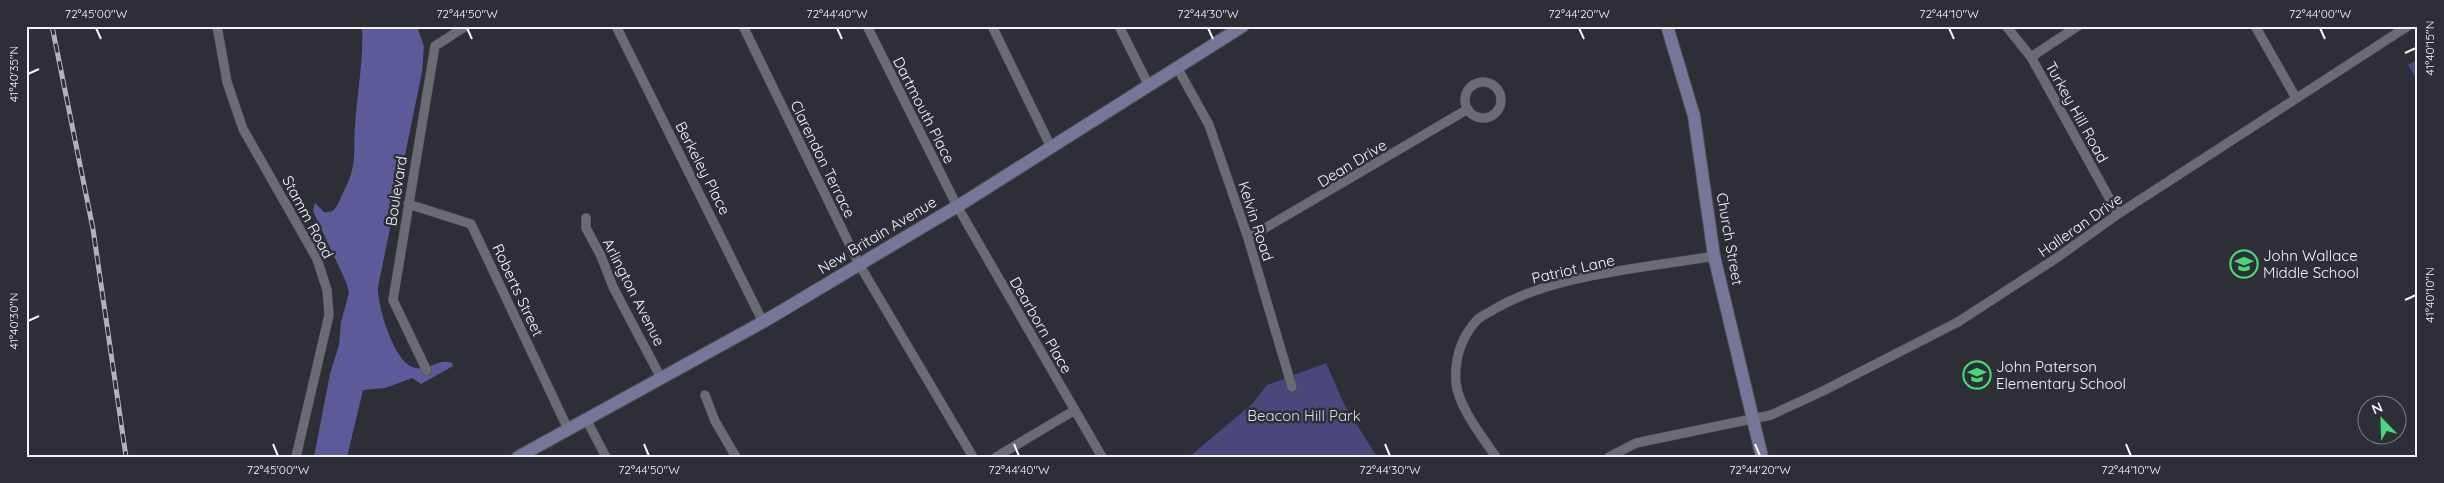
<svg xmlns="http://www.w3.org/2000/svg" width="2444" height="483" font-family="Quicksand,sans-serif">
	<style>
		.green { fill: #4a477d }
		.forest { fill: #5d5a9a }
		.lines { fill: none; stroke-linecap: round; stroke-linejoin: round }
		.street-casing { stroke: #4c4c52; stroke-width: 10 }
		.secondary-casing { stroke: #4c4c52; stroke-width: 14 }
		.street { stroke: #6b6b74; stroke-width: 9 }
		.secondary { stroke: #77769a; stroke-width: 12 }
		.rail-casing { stroke: #b2b3b8; stroke-width: 5 }
		.rail { stroke: #2e2f36; stroke-width: 3; stroke-dasharray: 9; stroke-linecap: butt }
		.ticks { fill: none; stroke: #f3f3f8; stroke-width: 2 }
		.labels { text-anchor: middle; dominant-baseline: central; stroke-width: 5; stroke-linejoin: round; paint-order: stroke }
		.street-label { font-size: 15px; fill: #f3f3f8; stroke: #2e2f36 }
		.poi-label { font-size: 15px; fill: #f3f3f8; stroke: #2e2f36; text-anchor: start }
		.park-label { font-size: 15px; fill: #dbdbee; stroke: #2e2f36 }
		.neatline { fill: none; stroke: #f3f3f8; stroke-width: 2 }
		.ticks-label { font-size: 12px; text-anchor: middle; fill: #f3f3f8 }
	</style>
	<rect width="100%" height="100%" fill="#2e2f36"/>
	<path class="green" d="M2418 59V82L2408 65Z
		M1326 363 1344 404 1377 457H1189L1253 403 1267 385Z"/>
	<path class="forest" d="M362 26H417L424 46 422 72 378 287C377 305 394 364 415 368 430 371 438 358 452 363L453 366 421 384 412 378 385 388 363 390 347 457H314L330 374 339 345 341 322 349 293 346 282 313 211 315 203 324 212C337 214 338 202 343 193 358 164 353 155 355 126 357 93 364 59 362 26Z"/>
	<g class="lines">
		<g class="street-casing">
			<path id="street" d="M217 26 227 82 243 129 317 259 327 290 329 315 296 457
				M616 26 763 322
				M743 26 859 264 973 457
				M867 26 957 206 1102 457
				M992 26 1051 147
				M1119 26 1149 86
				M2006 26 2031 57 2118 214
				M2255 26 2296 98
				M2031 57 2078 26
				M1178 69 1209 125 1248 238 1292 387
				M1465 100a18 18 0 1 1 36 0a18 18 0 1 1-36 0Z
				M408 204 471 224 568 429
				M586 218V228L601 256 613 287 661 378
				M1248 238 1468 109
				M427 371 393 300 435 46 466 26
				M705 395 715 421 736 457
				M586 419 606 457
				M996 457 1075 410
				M1496 457C1483 438 1458 406 1456 383 1454 360 1461 337 1477 320 1481 316 1488 313 1493 310 1553 274 1645 268 1714 256
				M1609 457 1636 443 1771 415 1823 391 1958 322 2058 257 2118 214 2408 26"/>
		</g>
		<g class="secondary-casing">
			<path id="secondary" d="M1667 26 1694 116 1714 256 1762 457
				M518 457 763 322 966 201 1243 26"/>
		</g>
		<use href="#street" class="street"/>
		<use href="#secondary" class="secondary"/>
		<g class="rail-casing">
			<path id="rail" d="M52 26 93 229 126 457"/>
		</g>
		<use href="#rail" class="rail"/>
	</g>
	<path class="ticks" d="M96 28 101 39M467 28 472 39M837 28 842 39M1208 28 1213 39M1579 28 1584 39M1949 28 1954 39M2320 28 2325 39M2405 53 2416 48M28 74 39 69M2405 300 2416 295M28 321 39 316M273 444 278 456M644 444 649 456M1014 444 1019 456M1385 444 1390 456M1755 444 1760 456M2126 444 2131 456"/>
	<defs>
		<g id="school-ring" transform="scale(1.4375)"><circle r="9.5" fill="#2e2f36" stroke="#45d77a" stroke-width="1.5"/><path d="M0-5L7-2L0 1L-7-2ZM-4 1L0 2.5L4 1V4Q0 6-4 4Z" fill="#45d77a"/></g>
	</defs>
	<g fill-rule="evenodd">
		<use href="#school-ring" x="2244" y="264"/>
		<use href="#school-ring" x="1977" y="375"/>
	</g>
	<g class="labels">
		<g class="street-label">
			<text transform="translate(924 110) rotate(63)">Dartmouth Place</text>
			<text transform="translate(2077 112) rotate(61)">Turkey Hill Road</text>
			<text transform="translate(823 159) rotate(64)">Clarendon Terrace</text>
			<text transform="translate(1352 163) rotate(-31)">Dean Drive</text>
			<text transform="translate(703 168) rotate(63)">Berkeley Place</text>
			<text transform="translate(396 191) rotate(-81)">Boulevard</text>
			<text transform="translate(308 217) rotate(62)">Stamm Road</text>
			<text transform="translate(1256 221) rotate(72)">Kelvin Road</text>
			<text transform="translate(2080 225) rotate(-35)">Halleran Drive</text>
			<text transform="translate(877 235) rotate(-31)">New Britain Avenue</text>
			<text transform="translate(1730 239) rotate(80)">Church Street</text>
			<text transform="translate(1573 269) rotate(-13)">Patriot Lane</text>
			<text transform="translate(518 290) rotate(65)">Roberts Street</text>
			<text transform="translate(634 292) rotate(63)">Arlington Avenue</text>
			<text transform="translate(1041 325) rotate(60)">Dearborn Place</text>
		</g>
		<g class="poi-label">
			<text x="2263" y="255">John Wallace<tspan x="2263" dy="17">Middle School</tspan></text>
			<text x="1996" y="366">John Paterson<tspan x="1996" dy="17">Elementary School</tspan></text>
		</g>
		<g class="park-label">
			<text x="1304" y="415">Beacon Hill Park</text>
		</g>
	</g>
	<rect width="2444" height="483" fill="none" stroke="#2e2f36" stroke-width="55"/>
	<g transform="translate(2382 420) rotate(337)"><circle r="24" fill="#2e2f36" stroke="#7d7d84"/>
	<path d="M0-4L9 19L0 12L-9 19Z" fill="#45d77a"/>
	<text y="-8" font-size="14" font-weight="bold" text-anchor="middle" fill="#f3f3f8">N</text>
	</g>
	<rect x="28" y="28" width="2388" height="428" class="neatline"/>
	<g class="ticks-label">
		<text x="96" y="18">72°45'00"W</text>
		<text x="467" y="18">72°44'50"W</text>
		<text x="837" y="18">72°44'40"W</text>
		<text x="1208" y="18">72°44'30"W</text>
		<text x="1579" y="18">72°44'20"W</text>
		<text x="1949" y="18">72°44'10"W</text>
		<text x="2320" y="18">72°44'00"W</text>
		<text transform="translate(2430 48) rotate(-90)" y="4">41°40'15"N</text>
		<text transform="translate(14 74) rotate(-90)" y="4">41°40'35"N</text>
		<text transform="translate(2430 295) rotate(-90)" y="4">41°40'10"N</text>
		<text transform="translate(14 321) rotate(-90)" y="4">41°40'30"N</text>
		<text x="278" y="474">72°45'00"W</text>
		<text x="649" y="474">72°44'50"W</text>
		<text x="1019" y="474">72°44'40"W</text>
		<text x="1390" y="474">72°44'30"W</text>
		<text x="1760" y="474">72°44'20"W</text>
		<text x="2131" y="474">72°44'10"W</text>
	</g>
</svg>
